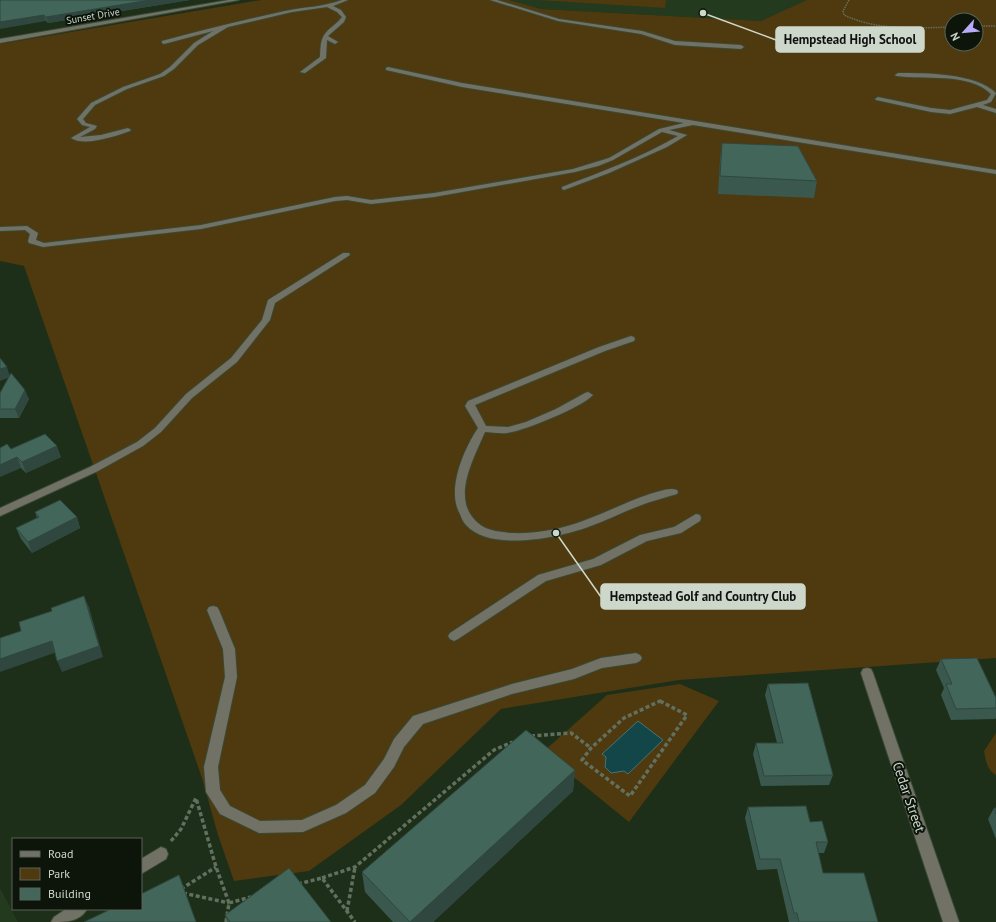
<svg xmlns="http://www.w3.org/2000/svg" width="996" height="922" font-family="'PT Sans',sans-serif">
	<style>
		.built { fill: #233a1e }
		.green { fill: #4f390e; fill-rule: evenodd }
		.water { fill: #124649; stroke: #4a7270 }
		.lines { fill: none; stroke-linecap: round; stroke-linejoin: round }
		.minor-casing { stroke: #394a35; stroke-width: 2 }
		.path-far1 { stroke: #62715f; stroke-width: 1.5; stroke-dasharray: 1.5 1; stroke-linecap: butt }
		.path { stroke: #62715f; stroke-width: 3.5; stroke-dasharray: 4 2.5; stroke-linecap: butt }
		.minor { fill: #717265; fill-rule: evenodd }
		.wall { fill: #3a584d }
		.shaded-wall { fill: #2f473f }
		.building { fill: #43665a; stroke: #2f473f }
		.labels { text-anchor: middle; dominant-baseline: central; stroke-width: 4; stroke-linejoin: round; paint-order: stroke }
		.far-street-label { font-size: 10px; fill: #cdd8cb; stroke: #0d150b }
		.near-street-label { font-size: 14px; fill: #cdd8cb; stroke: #0d150b }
		.leader { fill: none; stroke: #cdd8cb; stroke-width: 1.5 }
		.callout-dot { fill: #cdd8cb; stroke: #0d150b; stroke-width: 1.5 }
		.callout { fill: #cdd8cb; stroke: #cdd8cb; stroke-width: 1.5 }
		.callout-label { font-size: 13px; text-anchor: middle; font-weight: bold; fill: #111 }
	</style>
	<rect width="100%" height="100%" fill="#1d2f19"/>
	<path class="built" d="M509 0H809L761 21 541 9Z
		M0 888 18 922H0Z"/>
	<path class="green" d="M261 0H509L541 9 761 21 807 0H996V658L679 680 501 709 401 805 309 871 234 881 218 835 202 778 24 266 0 261V44ZM952 20H976V44H952Z
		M537 0H666L665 8Z
		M680 684 719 701 629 822 543 752 607 695Z
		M996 733V775C987 770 986 761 984 751Z"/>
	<path class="water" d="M638 721 663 740 628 774 624 771 611 773 605 767 606 757 602 754Z"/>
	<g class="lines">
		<g class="minor-casing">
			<path id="minor" d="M229 0H239L0 43V39Z
				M342 0H348L333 6 341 10 346 17 344 22 328 36 338 42 335 44 327 40 326 58 305 73 300 72 320 57C321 42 320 36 333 26 336 23 339 21 342 17L337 12 327 7 292 12 228 27 198 45 174 69 164 76 127 89 95 105 83 119 86 123 97 126 95 129 80 137 101 135 128 128 131 130 130 131C116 136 84 147 71 138L90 127 82 125 77 119 91 103 123 87 160 74 170 67 194 43 213 31 164 44 162 43V41C203 30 243 20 285 11 303 7 324 7 342 0Z
				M490 0H497L559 19 642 31 675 41 741 45 744 47 741 49 675 45 641 34 558 21Z
				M388 67 462 83 996 170V174L693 125 669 130 687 135 667 147 609 173 564 190 562 189V187C601 172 642 157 678 136L662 132 613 160 598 166 575 172 434 197 371 204 347 200 335 201 201 229 43 247 29 243 28 241 30 234 25 230 0 231V227L27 226 38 233 36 240 44 243 201 225 335 197 347 196 371 200 434 193 573 169 609 158 659 129 684 123 462 87 386 70V68Z
				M898 73C925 73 976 73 996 93L991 102 983 105 996 109V113L977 107 950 114 931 112 876 100 875 99 878 97 931 108 950 110 987 100 991 94C969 72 924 80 896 76L895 75Z
				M343 253H349L350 255 275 303 270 320 237 362 192 398 161 432 143 446 98 471 0 516V508L90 467 137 442 155 428 186 394 231 358 262 320 268 300Z
				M631 336 634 337 635 339 634 341 605 351 475 405 486 426 508 427 526 422 556 409 585 393 588 392 593 395C582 407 524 431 507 433 500 434 492 432 485 432 473 460 448 503 482 526 490 531 501 532 511 533 536 534 564 529 588 519 609 511 629 501 650 494 658 492 669 487 677 490L678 492 677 494C664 498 651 501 639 506 622 512 606 521 588 527 558 538 490 552 466 525 463 522 461 517 460 514 446 490 464 449 478 428L465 406 468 401 599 347Z
				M696 514 700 515 701 518 700 521 681 533 647 541 601 565 546 581 458 639 454 641 450 639 448 636 450 633 538 575 593 559 640 535 674 527Z
				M213 606 217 607 219 610 235 649 237 677 218 767 220 790 230 806 260 821 302 820 336 805 365 785 384 759 394 739 413 716 512 684 572 669 601 658 636 653 640 655 642 658 640 661 636 663 602 668 574 679 512 694 423 724 404 747 394 767 375 793 346 813 303 832 259 833 220 814 206 792 204 767 225 677 223 649 207 610 209 607Z
				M867 668 871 669 873 673 959 922H943L861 673 863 669Z
				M161 847 166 849 168 854 166 859 141 874V859Z
				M66 909H87C80 922 65 922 51 922L54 917Z"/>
		</g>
		<path class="path-far1" d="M849 0 843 11 844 15C878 31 916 28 952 27
			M976 26H996"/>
		<path class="path" d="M660 701 687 715 630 796 582 760 591 748 624 718Z
			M531 736 571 733 591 748
			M171 841 181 829 196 798 216 867 229 903
			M322 878 355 867 494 750 513 742
			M298 884 322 878 355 922
			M181 889 216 867
			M183 893 229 903
			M347 911 355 867
			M226 922 229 903 251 897"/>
		<use href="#minor" class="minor"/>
	</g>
	<path class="wall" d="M0 0H190L48 23 46 21Z
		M722 143 817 181 814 198 718 194 720 159Z
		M10 376 29 399 19 418H0V393Z
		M11 449 61 457 26 473 21 468Z
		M35 512 77 517 80 528 32 553 21 539 16 528 37 518Z
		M941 659 996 698V718L995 719 951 720 941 695 944 688 936 670Z
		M768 684 833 775 829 785 761 786 753 754 756 743H777L765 695Z
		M575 770 573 791 433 922H393L365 892 362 872Z
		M748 807 810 822 828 842 824 853H818L823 873 878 922H789L777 869 757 870 745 818Z
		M994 808H996V839L988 819Z
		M225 915 331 922H227Z"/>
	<path class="shaded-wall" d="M150 0H190L48 23 46 17Z
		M44 15 46 21 0 29V22Z
		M7 367 10 377 0 381V369Z
		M25 390 29 399 19 418 15 409Z
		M57 446 61 457 26 473 22 462Z
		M17 457 21 468 0 477V465Z
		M77 517 80 528 32 553 28 542Z
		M84 596 89 607 103 657 62 672 57 661Z
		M52 641 57 652 0 672V659Z
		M575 770 573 791 433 922H410Z"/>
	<path class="building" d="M0 0H150L46 17 44 15 0 22Z
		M722 143 798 146 817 181 720 176Z
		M0 358 7 367 0 369Z
		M11 373 25 390 15 409H0V393Z
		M45 434 57 446 22 462 17 457 0 465V448L7 444 11 449Z
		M60 500 77 517 28 542 16 528 39 517 35 512Z
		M84 596 99 646 57 661 52 641 0 659V638L21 631 19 622 52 611 51 608Z
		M977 658 996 698V708L956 709 946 684H952L941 659Z
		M808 683 833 775 764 776 756 743H783L768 684Z
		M526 730 575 770 410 922 362 872Z
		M806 806 810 822 822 821 828 842H816L823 873H864L878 922H799L797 913H794L780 859H760L748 807Z
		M994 808H996V814Z
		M289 868 331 922H230L225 915Z
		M179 875 196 922H84L111 909H141V894Z"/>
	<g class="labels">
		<g class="far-street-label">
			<text transform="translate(93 16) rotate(-10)">Sunset Drive</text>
		</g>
		<g class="near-street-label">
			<text transform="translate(909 797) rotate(71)">Cedar Street</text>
		</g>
	</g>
	<path class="leader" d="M703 13L776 40M556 533L601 597"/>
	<g class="callout-dot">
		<circle cx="703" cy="13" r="4"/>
		<circle cx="556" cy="533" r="4"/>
	</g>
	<g class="callout">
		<rect x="776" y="27" width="148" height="25" rx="4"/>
		<rect x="601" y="584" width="204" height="25" rx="4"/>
	</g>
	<g class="callout-label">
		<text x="850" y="44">Hempstead High School</text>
		<text x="703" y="601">Hempstead Golf and Country Club</text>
	</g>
	<rect x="12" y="838" width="130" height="72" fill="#0d150b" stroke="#5a6358"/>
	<rect x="20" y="851" width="20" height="6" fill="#717265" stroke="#5a6358"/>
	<text x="48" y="858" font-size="12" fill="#cdd8cb">Road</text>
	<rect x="20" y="868" width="20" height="12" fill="#4f390e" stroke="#5a6358"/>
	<text x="48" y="878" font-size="12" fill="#cdd8cb">Park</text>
	<rect x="20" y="888" width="20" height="12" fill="#43665a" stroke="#5a6358"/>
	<text x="48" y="898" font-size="12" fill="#cdd8cb">Building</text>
	<g transform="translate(964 32) rotate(243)"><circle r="19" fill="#0d150b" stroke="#5a6358"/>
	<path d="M0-3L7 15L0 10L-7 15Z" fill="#b9abf7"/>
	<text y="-6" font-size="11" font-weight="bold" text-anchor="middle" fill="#cdd8cb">N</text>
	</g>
</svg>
